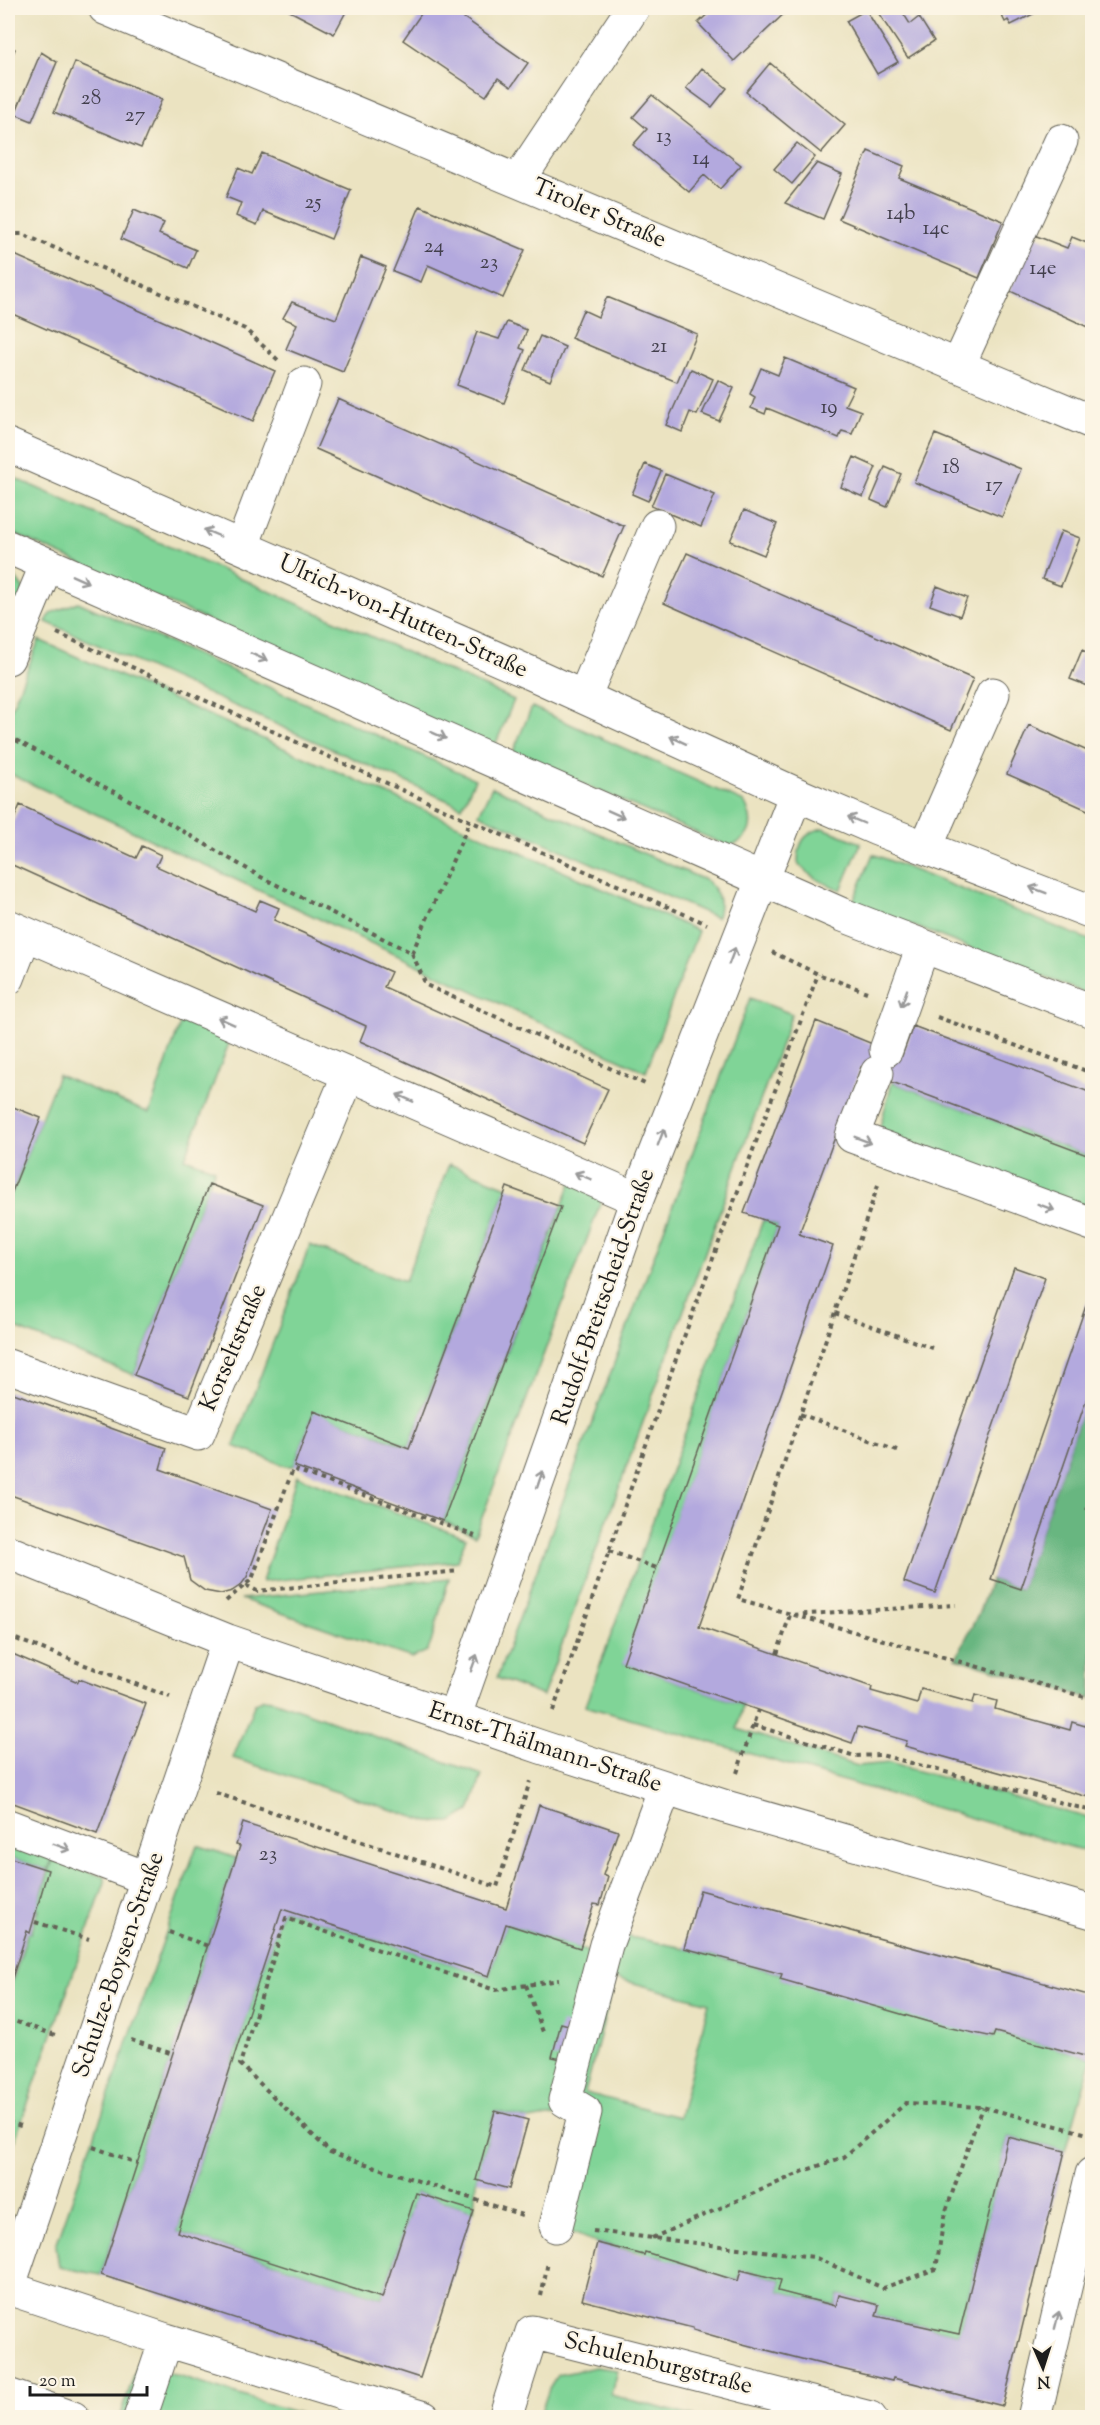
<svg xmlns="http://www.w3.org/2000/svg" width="1100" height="2425" font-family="'Sorts Mill Goudy',serif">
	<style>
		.green { fill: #80d497; stroke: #4e785a; stroke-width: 1.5; fill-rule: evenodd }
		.forest { fill: #68b680; stroke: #42694e; stroke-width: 1.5 }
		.building { fill: #b3a9de }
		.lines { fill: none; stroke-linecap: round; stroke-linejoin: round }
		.minor-casing { stroke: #646256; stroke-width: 35 }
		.path { stroke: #646256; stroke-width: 4; stroke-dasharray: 4.5 4.5; stroke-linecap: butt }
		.minor { stroke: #fff; stroke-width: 33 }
		.oneway { stroke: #999 }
		.labels { text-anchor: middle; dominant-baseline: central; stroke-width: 4.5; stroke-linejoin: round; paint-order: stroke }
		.number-label { font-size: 21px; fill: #423f4c }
		.street-label { font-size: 24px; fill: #1c1c1c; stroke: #fcf5e5 }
	</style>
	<rect width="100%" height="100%" fill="#fcf5e5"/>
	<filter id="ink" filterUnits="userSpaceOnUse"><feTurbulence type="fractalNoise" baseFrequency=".0167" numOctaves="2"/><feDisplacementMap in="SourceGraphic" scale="12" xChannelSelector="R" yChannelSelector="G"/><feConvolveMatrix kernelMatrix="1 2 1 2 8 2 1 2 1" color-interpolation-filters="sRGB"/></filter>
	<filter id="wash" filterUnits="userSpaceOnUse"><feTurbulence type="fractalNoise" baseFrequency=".008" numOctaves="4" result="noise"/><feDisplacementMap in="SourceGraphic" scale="24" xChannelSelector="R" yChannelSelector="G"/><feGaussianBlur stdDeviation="1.35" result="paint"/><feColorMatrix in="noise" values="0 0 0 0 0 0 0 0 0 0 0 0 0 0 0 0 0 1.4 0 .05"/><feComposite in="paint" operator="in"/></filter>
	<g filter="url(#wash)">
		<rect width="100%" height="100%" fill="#ebe3c1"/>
		<path class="green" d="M8 475 514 700 494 748 8 531Z
			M8 573 15 577 24 590 19 610 8 605Z
			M78 602 475 779 462 807 46 622 51 613Z
			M39 640 698 931 646 1072 8 773V717Z
			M532 707 744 802C756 823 752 840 728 846L512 754Z
			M492 787 707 881C720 894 721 901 717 918L479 814Z
			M823 828 861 843 841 890C824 883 810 878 798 863 798 844 803 833 823 828Z
			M873 854 1092 941V996L853 902Z
			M750 998 792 1014 543 1696 497 1678Z
			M187 1004 236 1025 185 1158 215 1169 134 1375 8 1325V1202L58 1075 149 1113Z
			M892 1082 1092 1157V1224L875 1145Z
			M449 1164 507 1187 409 1447 314 1412 294 1466H286L234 1446 310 1245 405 1281Z
			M575 1172 607 1186 475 1536 443 1521Z
			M763 1220 778 1225 624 1663 743 1705 737 1729 858 1766 889 1763 1092 1819V1853L585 1706Z
			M297 1476 466 1538 457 1561 262 1582Z
			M449 1578 431 1643 427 1651 412 1658 241 1599Z
			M263 1699 273 1700 482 1775 470 1811 451 1822H429L233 1758 255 1703Z
			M8 1816 61 1835 48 1870 8 1857Z
			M197 1845 236 1858 101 2275 59 2267 56 2245Z
			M53 1860 105 1877V1882L8 2160V1995L28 1932 31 1933 39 1910 36 1909Z
			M282 1909 489 1976 506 1924 580 1948 602 1960 611 1933 684 1948 782 1974 781 1979 993 2037 995 2032 1092 2058 1065 2151 1008 2137 959 2334 876 2316 878 2305 839 2295 836 2306 778 2291 781 2280 741 2270 738 2281 709 2274V2271L664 2259V2257L597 2243 556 2226 584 2112 528 2120 495 2111 476 2180 474 2211 416 2193 382 2298 177 2232ZM615 1978 709 2003 679 2117 585 2093Z
			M138 2364 311 2417 120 2418Z
			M596 2367 617 2370 611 2395 695 2417 539 2418 549 2389 558 2375Z"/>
		<path class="forest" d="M1092 1383V1490L1086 1509 1092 1512V1699L956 1658 979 1612 991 1579 1021 1589Z"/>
		<g id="blocks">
			<path class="building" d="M284 8H348L334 34Z
				M425 8H450L528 63 511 87 498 78 486 96 403 40Z
				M714 8H790L734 61 698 23Z
				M875 8H900L910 24 919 17 934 41 908 58Z
				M1004 8H1045L1011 25 1008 20 1005 22 1001 14 1004 13 1002 9Z
				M866 10 898 62 877 74 846 21Z
				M8 45 15 49 8 66Z
				M41 52 57 62 32 121 15 114Z
				M75 62 162 99 141 148 54 112Z
				M770 63 845 125 821 153 746 92Z
				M702 68 727 88 712 107 686 88Z
				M652 95 741 165 720 189 704 175 689 192 633 145 647 129 633 117Z
				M797 143 815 157 792 184 774 169Z
				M868 151 904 166 899 178 1003 221 979 278 839 219Z
				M262 153 351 190 331 239 263 211 257 225 236 216 241 203 226 197 238 168 252 174Z
				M817 163 842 174 823 219 785 203Z
				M420 206 525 250 503 298 428 265 421 282 393 271Z
				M134 210 164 223 159 234 196 250 188 268 121 239Z
				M1034 235 1067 248 1072 237 1092 245V329L1010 291Z
				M8 252 275 371 253 421 8 312Z
				M361 257 386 267 343 372 286 349 297 324 283 318 292 302 336 319Z
				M607 297 697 334 677 382 571 338 583 310 598 317Z
				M507 322 527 330 520 348 525 350 504 403 457 385 477 332 499 339Z
				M540 336 565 347 550 381 525 370Z
				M785 358 854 387 845 405 861 411 852 434 842 431 839 438 767 408 765 414 751 408 755 397 750 394 761 368 778 375Z
				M691 369 713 379 697 415 690 412 682 432 666 425Z
				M718 380 734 388 719 421 702 414Z
				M338 399 624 526 602 576 316 449Z
				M935 434 1021 469 1002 517 914 482Z
				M854 457 876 467 863 497 841 487Z
				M645 464 661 471 648 501 632 494Z
				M885 467 901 474 887 507 871 500Z
				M665 474 715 495 701 527 651 506Z
				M744 510 777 524 764 555 730 541Z
				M1061 531 1080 538 1061 586 1042 579Z
				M687 553 973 679 951 730 664 603Z
				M937 586 967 598 960 616 930 605Z
				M1082 650 1092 655V676L1088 686 1070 679Z
				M1029 725 1092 753V812L1007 774Z
				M20 805 136 858 142 846 161 855 156 866 255 911 260 900 279 908 274 920 391 972 384 987 608 1089 583 1143 360 1041 366 1026 8 863V833Z
				M816 1021 902 1056 913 1026 1092 1093V1157L892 1082 893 1079 861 1067 799 1234 833 1246 699 1627 872 1687 871 1691 917 1704 921 1689 973 1703 975 1695 997 1701 995 1709 1070 1730 1072 1722 1092 1728V1798L905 1746 907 1741 858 1727 852 1743 623 1663 778 1225 744 1213Z
				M8 1105 41 1118 8 1202Z
				M209 1184 263 1205 189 1396 134 1375Z
				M507 1187 561 1207 443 1521 294 1466 314 1411 409 1448Z
				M1014 1267 1045 1278 935 1593 904 1582Z
				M1090 1294 1092 1295V1383L1021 1589 991 1579Z
				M8 1391 166 1448 160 1469 272 1509 247 1577 241 1585 232 1591 221 1594 205 1591 190 1580 184 1557 8 1494Z
				M1092 1491V1512L1086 1509Z
				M8 1652 78 1682 79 1679 146 1704 97 1834 8 1801Z
				M539 1805 618 1831 603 1875 608 1877 600 1905 594 1904 580 1948 506 1924 489 1976 282 1909 177 2232 382 2298 416 2193 474 2211 420 2378 101 2275 236 1858 240 1846 236 1845 243 1823 506 1908Z
				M8 1857 48 1870 30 1933 27 1931 8 1991Z
				M700 1890 1092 1996V2058L995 2032 993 2037 946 2027 780 1979 782 1974 684 1948Z
				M561 2023 580 2028 571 2061 552 2057Z
				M495 2111 528 2120 509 2189 476 2180Z
				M1008 2137 1065 2151 1003 2406 893 2378 892 2381 833 2367 735 2342 693 2330V2328L582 2300 597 2243 644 2255 645 2252 738 2281 741 2270 781 2280 778 2291 836 2306 839 2295 879 2305 876 2316 959 2334Z"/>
		</g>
	</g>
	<g filter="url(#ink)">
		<use href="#blocks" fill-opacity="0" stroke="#646256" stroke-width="1.5"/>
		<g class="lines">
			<g class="minor-casing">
				<path id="minor" d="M105 8 1092 422
					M518 181 633 8
					M959 364 1061 141
					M8 445 535 675 796 794 877 829 1092 912
					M242 546 304 384
					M8 547 843 915 1092 1011
					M8 658 47 564
					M584 697 657 526
					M926 847 993 694
					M8 926 637 1199
					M8 978 25 934
					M886 1050 923 946
					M877 1073 852 1136 1092 1224
					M8 1366 198 1434 349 1074
					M8 1552 228 1641 541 1747 726 1807 1092 1912
					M454 1718 637 1199 796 794
					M8 1826 149 1879
					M556 2226 585 2112 565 2100 606 1945 665 1788
					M8 2288 228 1641
					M8 2288 166 2340 424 2418
					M8 2395 73 2418
					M140 2418 166 2340
					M505 2418 532 2332 870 2418
					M1034 2418 1092 2174"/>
			</g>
			<path class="path" d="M8 234H22L245 329 278 360
				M57 633 470 821 707 924
				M8 736 133 802 261 877 412 953 426 985 645 1084
				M772 952 818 974 867 992
				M412 953 470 821
				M937 1017 1092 1073
				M878 1185 738 1599 1092 1699
				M835 1313 932 1348
				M800 1414 897 1450
				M609 1551 657 1568
				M246 1585 257 1591 459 1571
				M226 1601 252 1579 293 1469 475 1536
				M8 1636 170 1697
				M777 1654 790 1615 956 1605
				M553 1711 677 1356 818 974
				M753 1725 855 1756 881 1755 1092 1811
				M737 1773 758 1710
				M216 1793 497 1887 530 1781
				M35 1922 89 1939
				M169 1932 208 1946
				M526 1985 543 2032
				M8 2019 55 2035
				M131 2040 173 2054
				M8 2122 24 2127
				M93 2147 137 2163
				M522 2215 330 2152 240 2064 286 1918 495 1990 559 1980
				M593 2231 814 2257 883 2288 936 2269 944 2217 982 2107
				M652 2238 804 2171 844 2157 906 2103 982 2107 1092 2135
				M541 2296 548 2262"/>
			<use href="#minor" class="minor"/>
		</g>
		<defs><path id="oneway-shaft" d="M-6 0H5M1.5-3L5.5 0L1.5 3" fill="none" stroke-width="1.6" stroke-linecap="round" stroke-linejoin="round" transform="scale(1.5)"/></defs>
		<g class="oneway">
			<use href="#oneway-shaft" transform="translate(212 533) rotate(-157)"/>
			<use href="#oneway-shaft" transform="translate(80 579) rotate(24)"/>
			<use href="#oneway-shaft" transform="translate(259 657) rotate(24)"/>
			<use href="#oneway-shaft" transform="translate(438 735) rotate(24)"/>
			<use href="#oneway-shaft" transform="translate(678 740) rotate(-155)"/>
			<use href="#oneway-shaft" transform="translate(616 814) rotate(24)"/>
			<use href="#oneway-shaft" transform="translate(856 820) rotate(-157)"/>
			<use href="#oneway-shaft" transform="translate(1038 890) rotate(-159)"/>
			<use href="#oneway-shaft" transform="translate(732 956) rotate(-69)"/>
			<use href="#oneway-shaft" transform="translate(904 998) rotate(110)"/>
			<use href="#oneway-shaft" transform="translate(226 1021) rotate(-156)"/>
			<use href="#oneway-shaft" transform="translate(405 1098) rotate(-156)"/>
			<use href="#oneway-shaft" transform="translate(661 1137) rotate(-69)"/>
			<use href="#oneway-shaft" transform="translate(863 1140) rotate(21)"/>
			<use href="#oneway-shaft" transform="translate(583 1176) rotate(-157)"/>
			<use href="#oneway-shaft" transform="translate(1046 1207) rotate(20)"/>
			<use href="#oneway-shaft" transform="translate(540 1479) rotate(-71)"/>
			<use href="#oneway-shaft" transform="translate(474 1663) rotate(-70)"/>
			<use href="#oneway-shaft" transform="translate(62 1847) rotate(21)"/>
			<use href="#oneway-shaft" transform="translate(1057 2320) rotate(-76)"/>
		</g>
	</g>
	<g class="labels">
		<g class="number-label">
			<text x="91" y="99">28</text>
			<text x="135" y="116">27</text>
			<text x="664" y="137">13</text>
			<text x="701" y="159">14</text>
			<text x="313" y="203">25</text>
			<text x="901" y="214">14b</text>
			<text x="936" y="229">14c</text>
			<text x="434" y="247">24</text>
			<text x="489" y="263">23</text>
			<text x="1043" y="269">14e</text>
			<text x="659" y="347">21</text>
			<text x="829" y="408">19</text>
			<text x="951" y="468">18</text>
			<text x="994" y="486">17</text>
			<text x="268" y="1855">23</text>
		</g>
		<g class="street-label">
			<text transform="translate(599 214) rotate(23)">Tiroler Straße</text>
			<text transform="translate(403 617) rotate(24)">Ulrich-von-Hutten-Straße</text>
			<text transform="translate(604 1297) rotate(-71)">Rudolf-Breitscheid-Straße</text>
			<text transform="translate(234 1348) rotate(-67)">Korseltstraße</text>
			<text transform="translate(545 1748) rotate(18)">Ernst-Thälmann-Straße</text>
			<text transform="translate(119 1965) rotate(-71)">Schulze-Boysen-Straße</text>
			<text transform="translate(658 2364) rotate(14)">Schulenburgstraße</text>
		</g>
	</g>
	<rect width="1100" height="2425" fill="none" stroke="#fcf5e5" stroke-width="30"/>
	<g transform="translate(1043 2368) rotate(177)" stroke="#fcf5e5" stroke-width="4.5" paint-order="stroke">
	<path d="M0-4.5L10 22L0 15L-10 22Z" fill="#1c1c1c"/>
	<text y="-9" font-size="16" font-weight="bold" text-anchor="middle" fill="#1c1c1c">N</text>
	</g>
	<path d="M30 2386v9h117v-9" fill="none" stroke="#1c1c1c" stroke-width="3"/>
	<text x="39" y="2386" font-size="18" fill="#1c1c1c" stroke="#fcf5e5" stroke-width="4.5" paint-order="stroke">20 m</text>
</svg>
